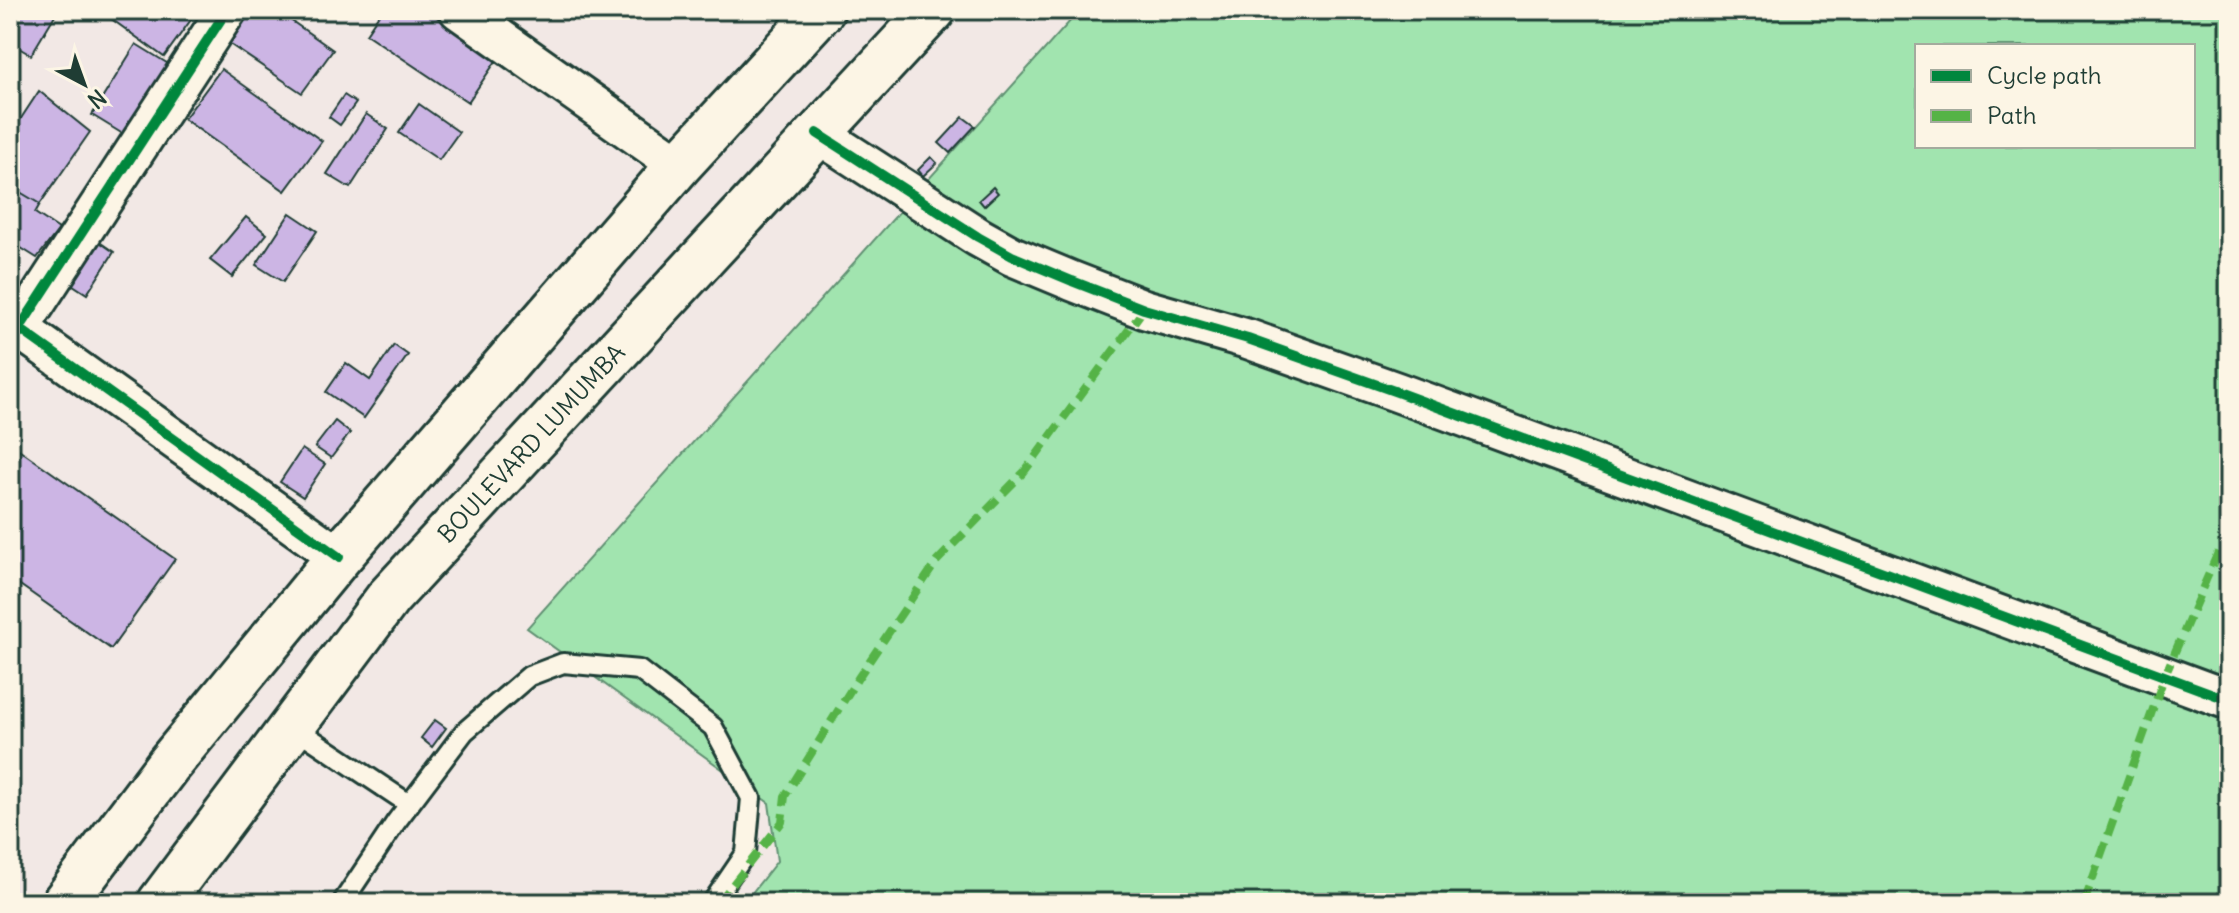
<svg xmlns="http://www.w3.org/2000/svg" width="2239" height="913" font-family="Delius,sans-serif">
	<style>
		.green { fill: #a1e4af; stroke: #609072; stroke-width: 2; fill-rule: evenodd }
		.building { fill: #ccb5e4; stroke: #1f3d34; stroke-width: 2 }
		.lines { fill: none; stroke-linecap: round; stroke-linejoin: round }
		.lane-casing { stroke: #1f3d34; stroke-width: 24 }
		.street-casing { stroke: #1f3d34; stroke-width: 44 }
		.highway-casing { stroke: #1f3d34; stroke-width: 50 }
		.lane { stroke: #fcf5e5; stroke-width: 18 }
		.street { stroke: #fcf5e5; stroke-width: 38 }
		.highway { stroke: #fcf5e5; stroke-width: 44 }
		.quiet { stroke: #55b346; stroke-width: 8; stroke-dasharray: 16 8; stroke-linecap: butt }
		.cycleway-casing { stroke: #fcf5e5; stroke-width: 15 }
		.cycleway { stroke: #00873e; stroke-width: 10 }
		.labels { text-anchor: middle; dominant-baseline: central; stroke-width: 7; stroke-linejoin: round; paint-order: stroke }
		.street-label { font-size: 24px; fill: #1f3d34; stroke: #fcf5e5 }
	</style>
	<rect width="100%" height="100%" fill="#f2e8e5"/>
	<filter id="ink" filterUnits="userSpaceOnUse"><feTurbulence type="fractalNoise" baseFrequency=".0125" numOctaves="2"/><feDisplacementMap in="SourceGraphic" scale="16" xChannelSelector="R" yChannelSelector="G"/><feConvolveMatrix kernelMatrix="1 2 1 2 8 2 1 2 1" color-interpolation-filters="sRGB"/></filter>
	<g filter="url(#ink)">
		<path class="green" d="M1080 10H2229V903H744L777 861 769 803 527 628ZM1917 46H2193V146H1917Z"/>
		<path class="building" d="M12 10H58L31 55 10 43V14Z
			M99 10H198L164 57Z
			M252 10H276L333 50 302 93 228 43Z
			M382 10H426L498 58 468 102 366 34Z
			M136 44 175 68 131 139 92 115Z
			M221 69 322 141 285 191 184 119Z
			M39 91 90 132 40 204 10 186V135Z
			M344 95 356 103 340 125 329 117Z
			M419 104 459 132 439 160 399 133Z
			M366 114 388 129 350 188 327 174Z
			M963 117 975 126 950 153 939 143Z
			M931 157 937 163 923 176 918 170Z
			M10 186 40 204 35 213 59 229 37 258 10 241Z
			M993 187 998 193 984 206 979 200Z
			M290 213 317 231 283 282 256 265Z
			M246 217 267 234 232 277 210 260Z
			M98 241 114 252 87 294 70 283Z
			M394 345 408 355 364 418 326 392 346 363 370 380Z
			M335 421 350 433 331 458 315 447Z
			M10 443 175 559 111 649 10 578Z
			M302 449 325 464 303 497 280 482Z
			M435 720 446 728 432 747 421 738Z"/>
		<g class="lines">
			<g class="lane-casing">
				<path id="lane" d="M292 726 409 804
					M342 903 396 822 464 732 529 676 563 663 639 670 713 727 751 798 746 853 712 903"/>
			</g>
			<g class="street-casing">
				<path id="street" d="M459 10 679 165
					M817 133 978 237 1012 256 1072 281 1144 309 1248 339 1397 392 2229 700
					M10 322 339 557
					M19 329 227 10"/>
			</g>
			<g class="highway-casing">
				<path id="highway" d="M64 903 168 765 339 557 679 165 822 10
					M160 903 389 597 933 10"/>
			</g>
			<use href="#lane" class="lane"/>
			<use href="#street" class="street"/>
			<use href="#highway" class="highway"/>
			<path class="quiet" d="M718 903 782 822 785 796 858 678 937 561 1024 472 1144 309
				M2084 903 2165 675 2229 527"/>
			<g class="cycleway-casing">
				<path id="cycleway" d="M817 133 978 237 1012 256 1072 281 1144 309 1248 339 1397 392 2229 700
					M10 322 339 557
					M19 329 227 10"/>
			</g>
			<use href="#cycleway" class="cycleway"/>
		</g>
	</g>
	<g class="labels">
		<g class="street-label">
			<text transform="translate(531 443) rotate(-47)">BOULEVARD LUMUMBA</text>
		</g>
	</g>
	<rect width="2239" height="913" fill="none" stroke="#fcf5e5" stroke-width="40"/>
	<rect x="20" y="20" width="2199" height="873" fill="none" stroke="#1f3d34" stroke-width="3" filter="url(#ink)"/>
	<rect x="1915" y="44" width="280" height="104" fill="#fcf5e5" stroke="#a4ab9e" stroke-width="2"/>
	<rect x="1931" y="70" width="40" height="12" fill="#00873e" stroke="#a4ab9e" stroke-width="2"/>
	<text x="1987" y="84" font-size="24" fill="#1f3d34">Cycle path</text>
	<rect x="1931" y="110" width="40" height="12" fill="#55b346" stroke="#a4ab9e" stroke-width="2"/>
	<text x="1987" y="124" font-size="24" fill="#1f3d34">Path</text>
	<g transform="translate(84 84) rotate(139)" stroke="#fcf5e5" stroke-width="6" paint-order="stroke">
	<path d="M0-6L14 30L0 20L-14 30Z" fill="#1f3d34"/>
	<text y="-12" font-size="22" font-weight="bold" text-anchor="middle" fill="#1f3d34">N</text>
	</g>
</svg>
